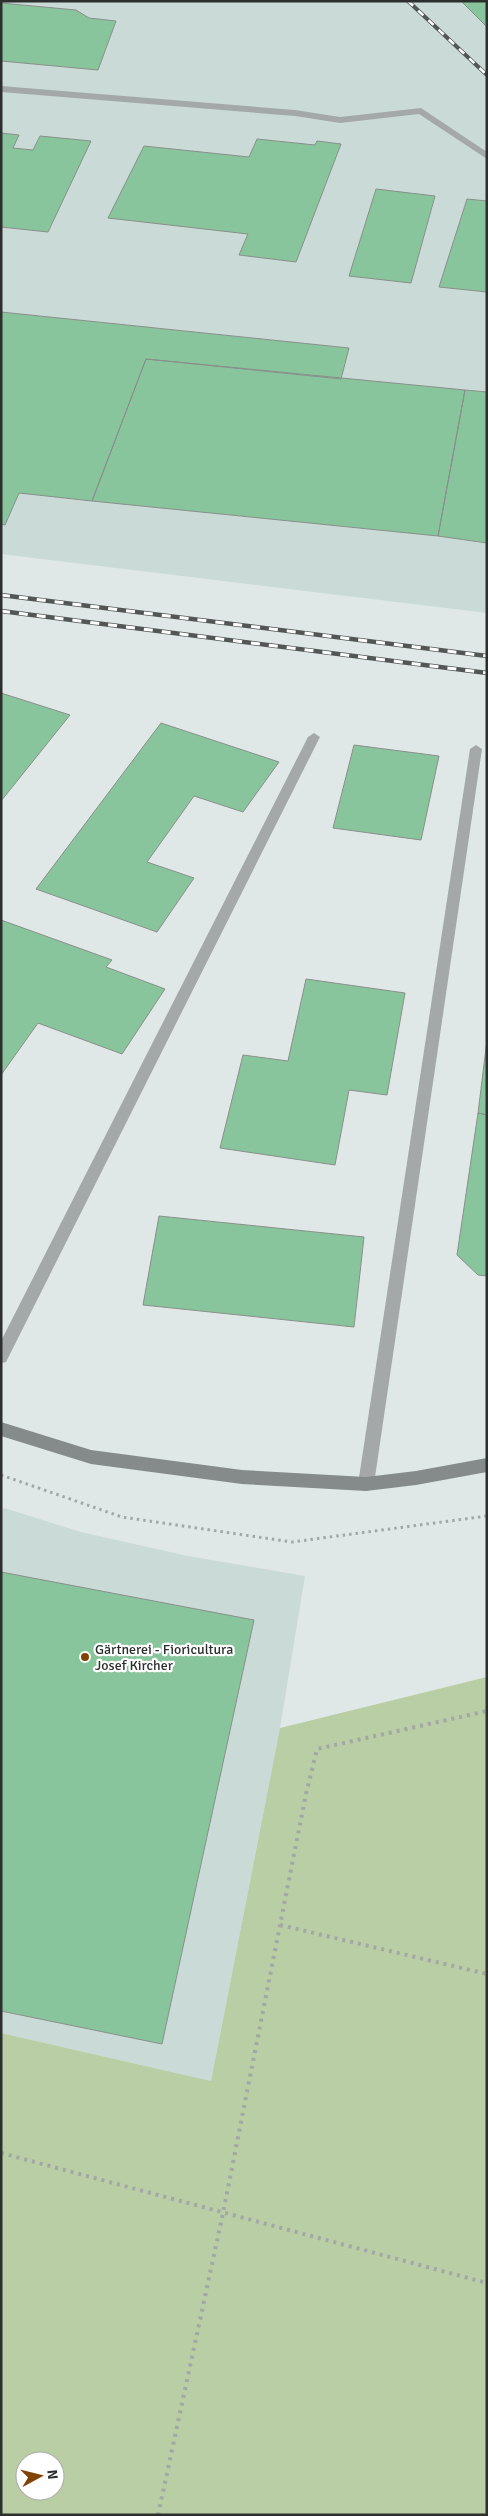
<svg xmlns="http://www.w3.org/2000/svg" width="488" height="2516" font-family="Signika,sans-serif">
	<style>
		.built { fill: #cadbd7 }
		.green { fill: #b9cea4; fill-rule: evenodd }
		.building { fill: #89c59c; stroke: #898f8b }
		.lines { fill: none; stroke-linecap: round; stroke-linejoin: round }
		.path-far1 { stroke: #a1a8a6; stroke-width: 3; stroke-dasharray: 2.5 4; stroke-linecap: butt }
		.path { stroke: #a1a8a6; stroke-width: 4; stroke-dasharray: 3 5; stroke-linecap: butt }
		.lane { fill: #a5a8a9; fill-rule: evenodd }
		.secondary { fill: #858a8b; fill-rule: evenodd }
		.rail-far1-casing { stroke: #525655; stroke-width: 4 }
		.rail-casing { stroke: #525655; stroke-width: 4.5 }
		.rail-far1 { stroke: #fff; stroke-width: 2.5; stroke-dasharray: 7; stroke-linecap: butt }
		.rail { stroke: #fff; stroke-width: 3; stroke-dasharray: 9; stroke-linecap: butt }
		.poi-dot { fill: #814304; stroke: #fff; stroke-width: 2 }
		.labels { text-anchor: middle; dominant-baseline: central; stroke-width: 4.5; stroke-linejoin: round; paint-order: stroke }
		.poi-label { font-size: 14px; fill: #2c2f2e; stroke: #fff; text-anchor: start }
	</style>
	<rect width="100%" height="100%" fill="#dfe8e6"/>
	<path class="built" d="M1 1H487V613L1 554Z
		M1 1507 81 1532 188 1556 305 1576 280 1728 211 2081 1 2033Z"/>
	<path class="green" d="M487 1677V2515H1V2033L211 2081 280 1728ZM25 2461H55V2491H25Z"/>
	<path class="building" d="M461 1H487V27Z
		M1 3 76 10 89 18 116 21 98 70 1 61Z
		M1 133 19 135 13 148 33 150 40 136 91 141 48 232 1 227Z
		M257 139 315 145 317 141 341 144 296 262 239 255 248 234 108 218 144 146 249 157Z
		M376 189 435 196 411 283 349 276Z
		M467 199 487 201V292L439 287Z
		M1 312 349 348 341 379 146 359 92 501 19 493 5 525 1 524Z
		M146 359 465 390 438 536 92 501Z
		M465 390 487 392V543L438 536Z
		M1 693 70 715 1 801Z
		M161 723 279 762 243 812 194 796 147 862 194 878 157 932 36 889Z
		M354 745 439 756 421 840 333 828Z
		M1 920 112 960 106 967 165 989 122 1054 38 1023 1 1075Z
		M306 979 405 993 387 1095 349 1090 335 1165 220 1148 243 1055 288 1061Z
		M487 1040V1115L478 1113Z
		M478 1113 487 1115V1276L478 1275 457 1255Z
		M159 1216 364 1237 354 1327 143 1305Z
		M1 1572 254 1620 162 2044 1 2011Z"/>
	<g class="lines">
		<path class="path-far1" d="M1 1475 122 1517 292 1542 487 1516"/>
		<path class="path" d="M280 1925 487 1974
			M1 2153 487 2283
			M158 2515 223 2213 306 1794 317 1749 487 1711"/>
		<path class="lane" d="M1 86 295 110 340 117 421 108 487 152V159L419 114 340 123 295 116 1 92Z
			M314 733 320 737 6 1362 1 1363V1341L308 737Z
			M476 745 482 749 374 1484 372 1489 366 1491 360 1489 358 1484 470 749Z"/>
		<path class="secondary" d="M1 1422 91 1450 242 1470 366 1477 416 1471 487 1458V1472L416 1485 366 1491 242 1484 91 1464 1 1436Z"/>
		<g class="rail-far1-casing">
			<path id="rail-far1" d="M408 1 487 75"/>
		</g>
		<g class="rail-casing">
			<path id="rail" d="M1 595 487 656
				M1 611 487 673"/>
		</g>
		<use href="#rail-far1" class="rail-far1"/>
		<use href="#rail" class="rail"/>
	</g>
	<circle class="poi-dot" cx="85" cy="1657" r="5"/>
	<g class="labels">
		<g class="poi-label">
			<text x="95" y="1649">Gärtnerei - Fioricultura<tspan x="95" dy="16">Josef Kircher</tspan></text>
		</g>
	</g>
	<rect width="488" height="2516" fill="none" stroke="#2c2f2e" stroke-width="5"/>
	<g transform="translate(40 2476) rotate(83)"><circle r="24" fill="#ffffff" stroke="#abacab"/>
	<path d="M0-4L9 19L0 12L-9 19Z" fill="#814304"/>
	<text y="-8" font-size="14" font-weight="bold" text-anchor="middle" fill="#2c2f2e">N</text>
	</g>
</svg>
